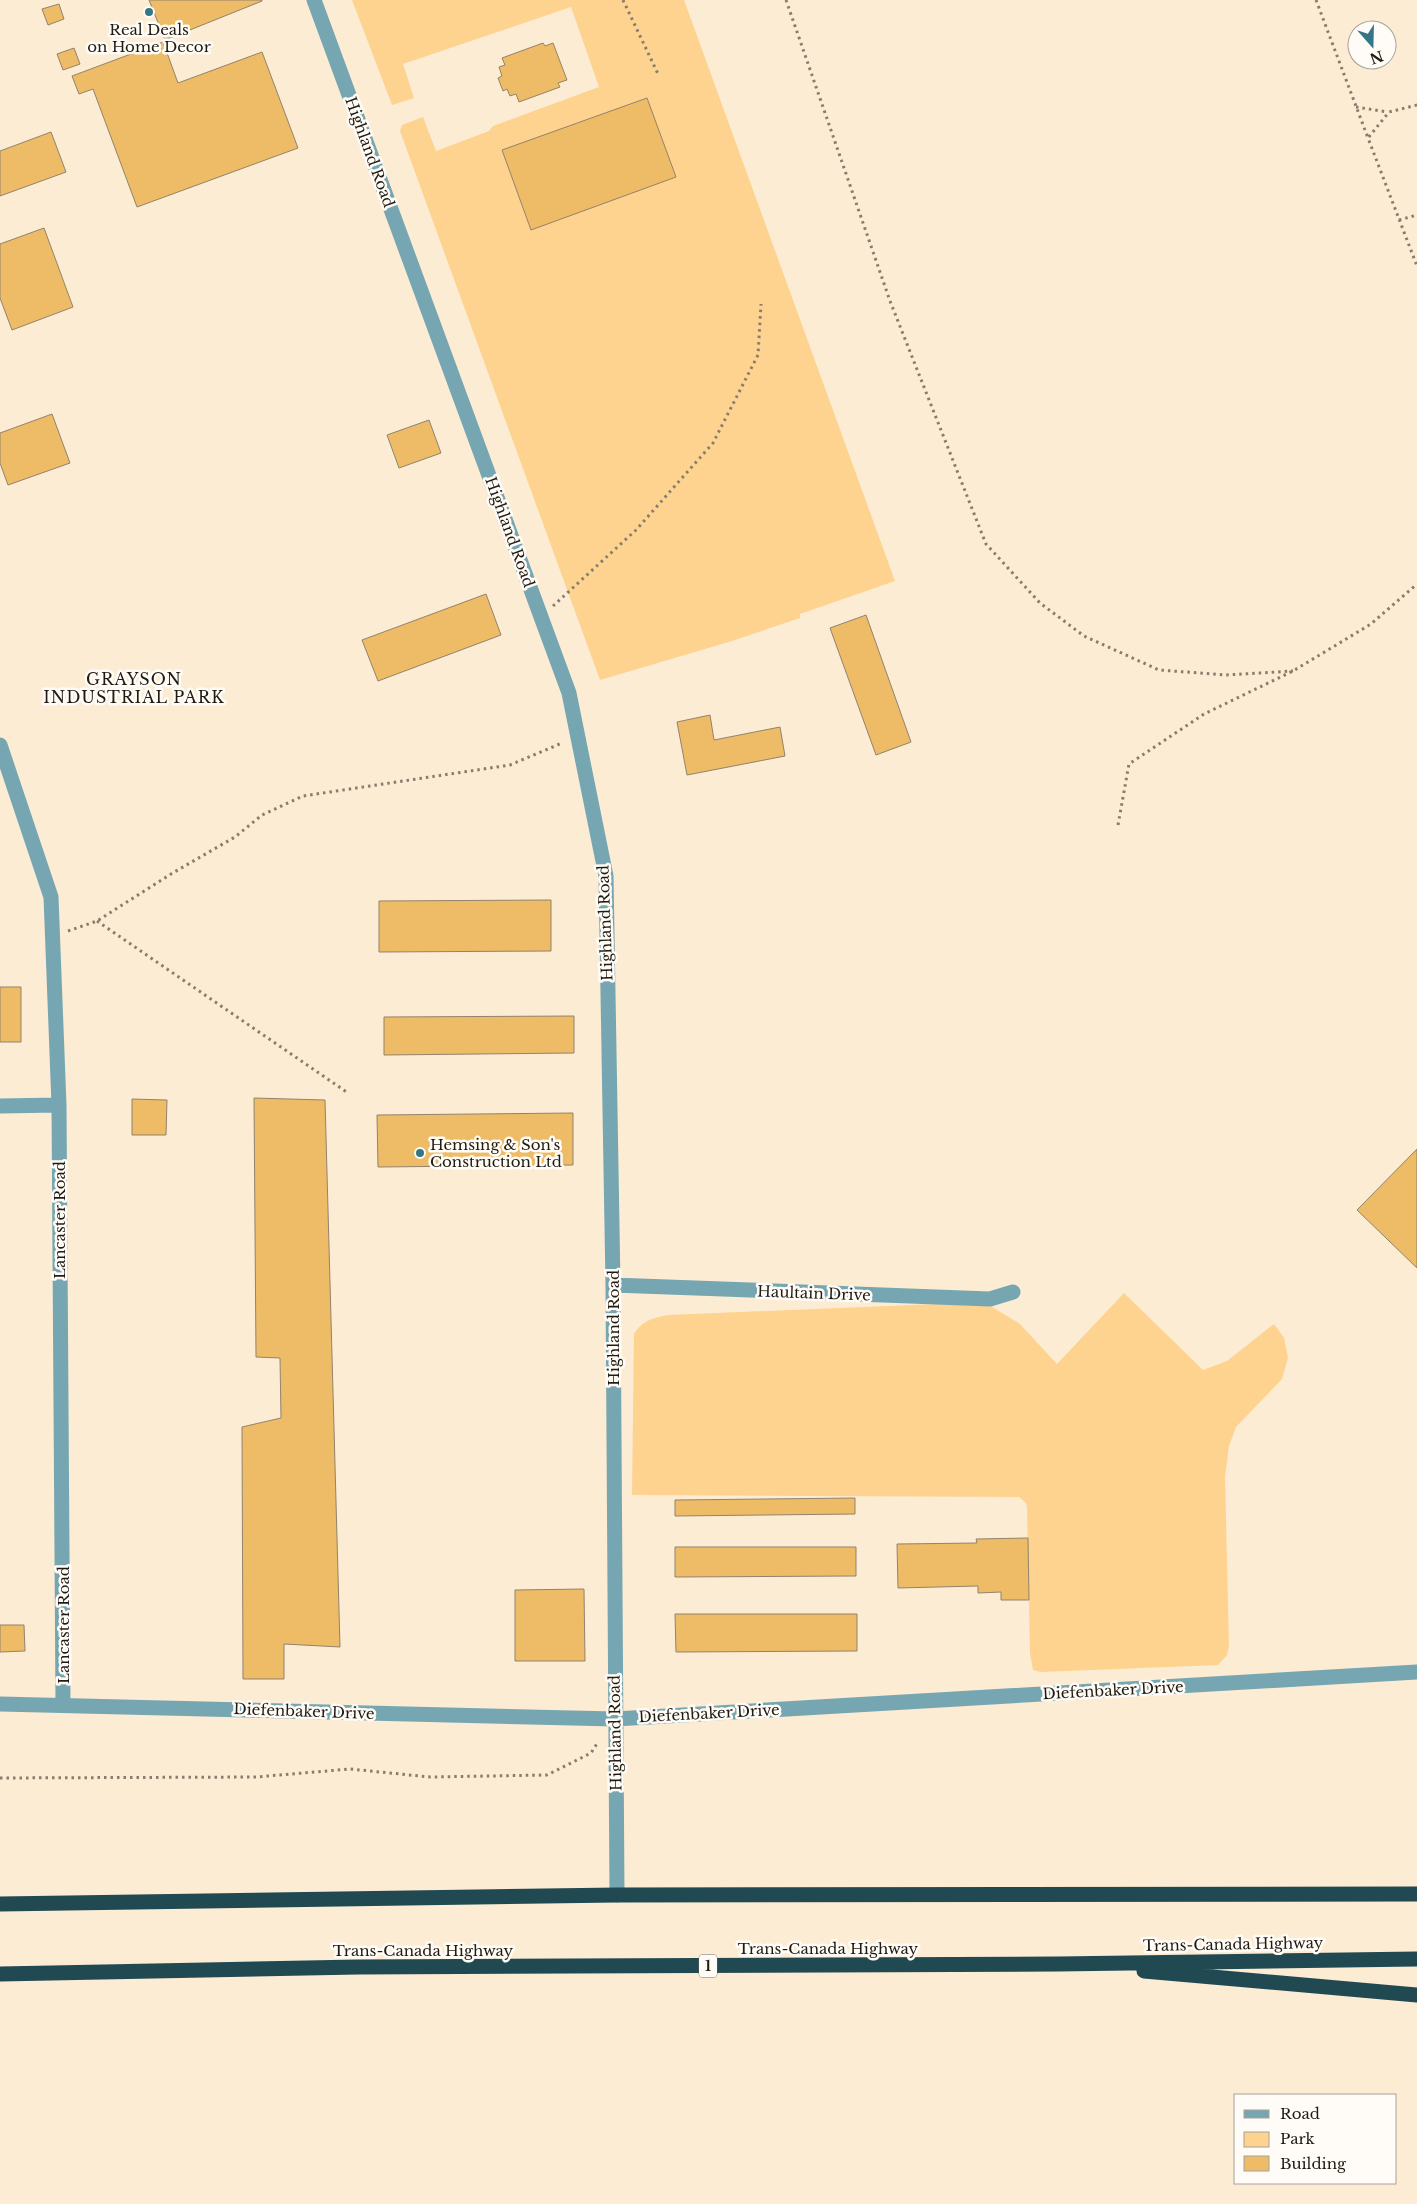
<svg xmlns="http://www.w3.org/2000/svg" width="1417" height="2204" font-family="'Libre Baskerville',serif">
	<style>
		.green { fill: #fdd38f }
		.building { fill: #eb6; stroke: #91836d }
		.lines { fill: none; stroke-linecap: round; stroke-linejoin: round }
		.path { stroke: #887d6d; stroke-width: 3; stroke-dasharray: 2.5 4; stroke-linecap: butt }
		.minor { stroke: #76a6b1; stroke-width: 15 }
		.highway { stroke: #214952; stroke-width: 15 }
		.poi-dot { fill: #337786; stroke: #fffcf7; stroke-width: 2 }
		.labels { text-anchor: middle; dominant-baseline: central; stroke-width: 5; stroke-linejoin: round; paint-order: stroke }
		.shield { fill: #fffcf7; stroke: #635e57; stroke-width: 1 }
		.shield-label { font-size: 14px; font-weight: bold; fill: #201b12 }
		.poi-label { font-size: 15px; fill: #201b12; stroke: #fffcf7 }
		.street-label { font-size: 15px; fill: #201b12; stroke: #fffcf7 }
		.neighbourhood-label { font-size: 16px; letter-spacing: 1px; fill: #201b12; stroke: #fffcf7 }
	</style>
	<rect width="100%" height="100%" fill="#fcecd4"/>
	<path class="green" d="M352 0H684L895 581 800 614V618L732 641 600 680 400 131 402 125 423 117 436 151 489 131 493 126 599 87 571 7 403 64 414 98 392 105Z
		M1124 1293 1203 1370 1227 1361 1274 1324 1284 1338 1288 1358 1282 1379 1236 1427 1229 1446 1225 1477 1229 1646 1227 1655 1218 1665 1041 1672 1033 1670 1030 1653 1027 1508 1026 1503 1019 1497 632 1495 634 1334C643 1320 653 1318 668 1315L984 1302 1020 1324 1057 1364Z"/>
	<path class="building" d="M149 0H262V1L165 40Z
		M59 4 64 19 48 25 42 9Z
		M163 42 178 83 262 52 298 148 137 207 93 89 79 94 72 76Z
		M543 43 545 46 553 43 567 80 558 83 560 87 519 102 516 94 510 96 507 89 503 91 498 78 502 76 499 67 505 65 502 58Z
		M74 48 80 64 63 70 57 54Z
		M647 98 676 177 531 230 502 150Z
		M51 132 66 172 0 196V151Z
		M44 228 73 307 12 330 0 298V244Z
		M52 414 70 463 8 485 0 463V433Z
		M429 420 441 453 399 468 387 435Z
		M486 594 501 635 378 681 362 640Z
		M866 615 911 742 876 755 830 628Z
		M710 715 714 740 780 727 785 756 687 775 677 722Z
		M551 900V951L379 952V901Z
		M0 987H21V1042H0Z
		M574 1016V1053L384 1055V1017Z
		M254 1098 325 1100 340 1647 284 1644V1679H243L242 1427 281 1418 280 1358 256 1357Z
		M132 1099 167 1100 166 1135H132Z
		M573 1113V1165L378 1167 377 1115Z
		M1417 1149V1268L1357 1210Z
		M855 1498V1514L675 1516V1500Z
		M1028 1538 1029 1600H1001V1592L978 1593V1586L898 1588 897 1544 977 1543 976 1539Z
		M675 1547H856V1576L675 1577Z
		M584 1589 585 1661H515V1590Z
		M675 1614H857V1651L676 1652Z
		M0 1625H24L25 1651 0 1652Z"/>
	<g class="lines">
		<path class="path" d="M623 0 659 76
			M786 0 890 301 986 544 1040 603 1084 636 1159 670 1226 675 1293 671
			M1316 0 1368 138
			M1417 105 1389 112 1368 138 1417 266
			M1356 107 1388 112
			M1399 220 1417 215
			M553 606 636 530 713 443 758 355 761 304
			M1118 825 1129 764 1204 714 1293 671 1371 624 1417 584
			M97 921 348 1093
			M68 931 97 921 171 874 235 837 262 815 303 796 510 765 562 743
			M0 1778 256 1777 350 1769 430 1777 547 1775 591 1753 598 1742"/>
		<path class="minor" d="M314 0 569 693 606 876 613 1285 617 1895
			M0 745 51 897 59 1105 63 1704
			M0 1106 59 1105
			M613 1285 990 1299 1013 1292
			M0 1704 615 1719 1417 1672"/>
		<path class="highway" d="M0 1904 617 1895 1417 1894
			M1144 1971 1417 1995
			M0 1974 358 1967 1058 1964 1417 1959"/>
	</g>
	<g class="poi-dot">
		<circle cx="149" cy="12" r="5"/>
		<circle cx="420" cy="1153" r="5"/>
	</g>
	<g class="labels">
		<rect class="shield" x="699" y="1954.5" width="18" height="23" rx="4"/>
		<g class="shield-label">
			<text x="708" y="1966">1</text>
		</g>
		<g class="poi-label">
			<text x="149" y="29">Real Deals<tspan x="149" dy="17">on Home Decor</tspan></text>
			<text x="430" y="1144" text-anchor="start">Hemsing &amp; Son's<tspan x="430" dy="17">Construction Ltd</tspan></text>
		</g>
		<g class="street-label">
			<text transform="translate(370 152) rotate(70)">Highland Road</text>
			<text transform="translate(510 532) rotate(70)">Highland Road</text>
			<text transform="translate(605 923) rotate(-92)">Highland Road</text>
			<text transform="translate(59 1220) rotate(-90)">Lancaster Road</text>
			<text transform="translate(814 1293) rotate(2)">Haultain Drive</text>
			<text transform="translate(613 1328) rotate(-90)">Highland Road</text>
			<text transform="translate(63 1625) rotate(-90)">Lancaster Road</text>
			<text transform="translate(1113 1690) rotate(-3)">Diefenbaker Drive</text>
			<text transform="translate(304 1711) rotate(2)">Diefenbaker Drive</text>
			<text transform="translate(709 1713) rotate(-3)">Diefenbaker Drive</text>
			<text transform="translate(615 1733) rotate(-91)">Highland Road</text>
			<text transform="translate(1233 1944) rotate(-1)">Trans-Canada Highway</text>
			<text x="828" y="1948">Trans-Canada Highway</text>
			<text x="423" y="1950">Trans-Canada Highway</text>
		</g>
		<g class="neighbourhood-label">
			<text x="134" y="679">GRAYSON<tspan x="134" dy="18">INDUSTRIAL PARK</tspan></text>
		</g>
	</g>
	<rect x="1234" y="2094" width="162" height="90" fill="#fffcf7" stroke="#a6a29b"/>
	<rect x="1244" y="2110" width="25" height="8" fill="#76a6b1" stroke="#a6a29b"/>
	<text x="1280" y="2119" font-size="15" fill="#201b12">Road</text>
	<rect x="1244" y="2132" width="25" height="15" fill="#fdd38f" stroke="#a6a29b"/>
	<text x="1280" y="2144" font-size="15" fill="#201b12">Park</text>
	<rect x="1244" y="2156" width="25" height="15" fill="#eebb66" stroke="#a6a29b"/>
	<text x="1280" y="2169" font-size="15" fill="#201b12">Building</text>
	<g transform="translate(1372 45) rotate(160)"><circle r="24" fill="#fffcf7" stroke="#a6a29b"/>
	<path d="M0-4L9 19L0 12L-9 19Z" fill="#337786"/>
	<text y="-8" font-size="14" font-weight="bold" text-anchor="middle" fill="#201b12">N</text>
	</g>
</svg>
